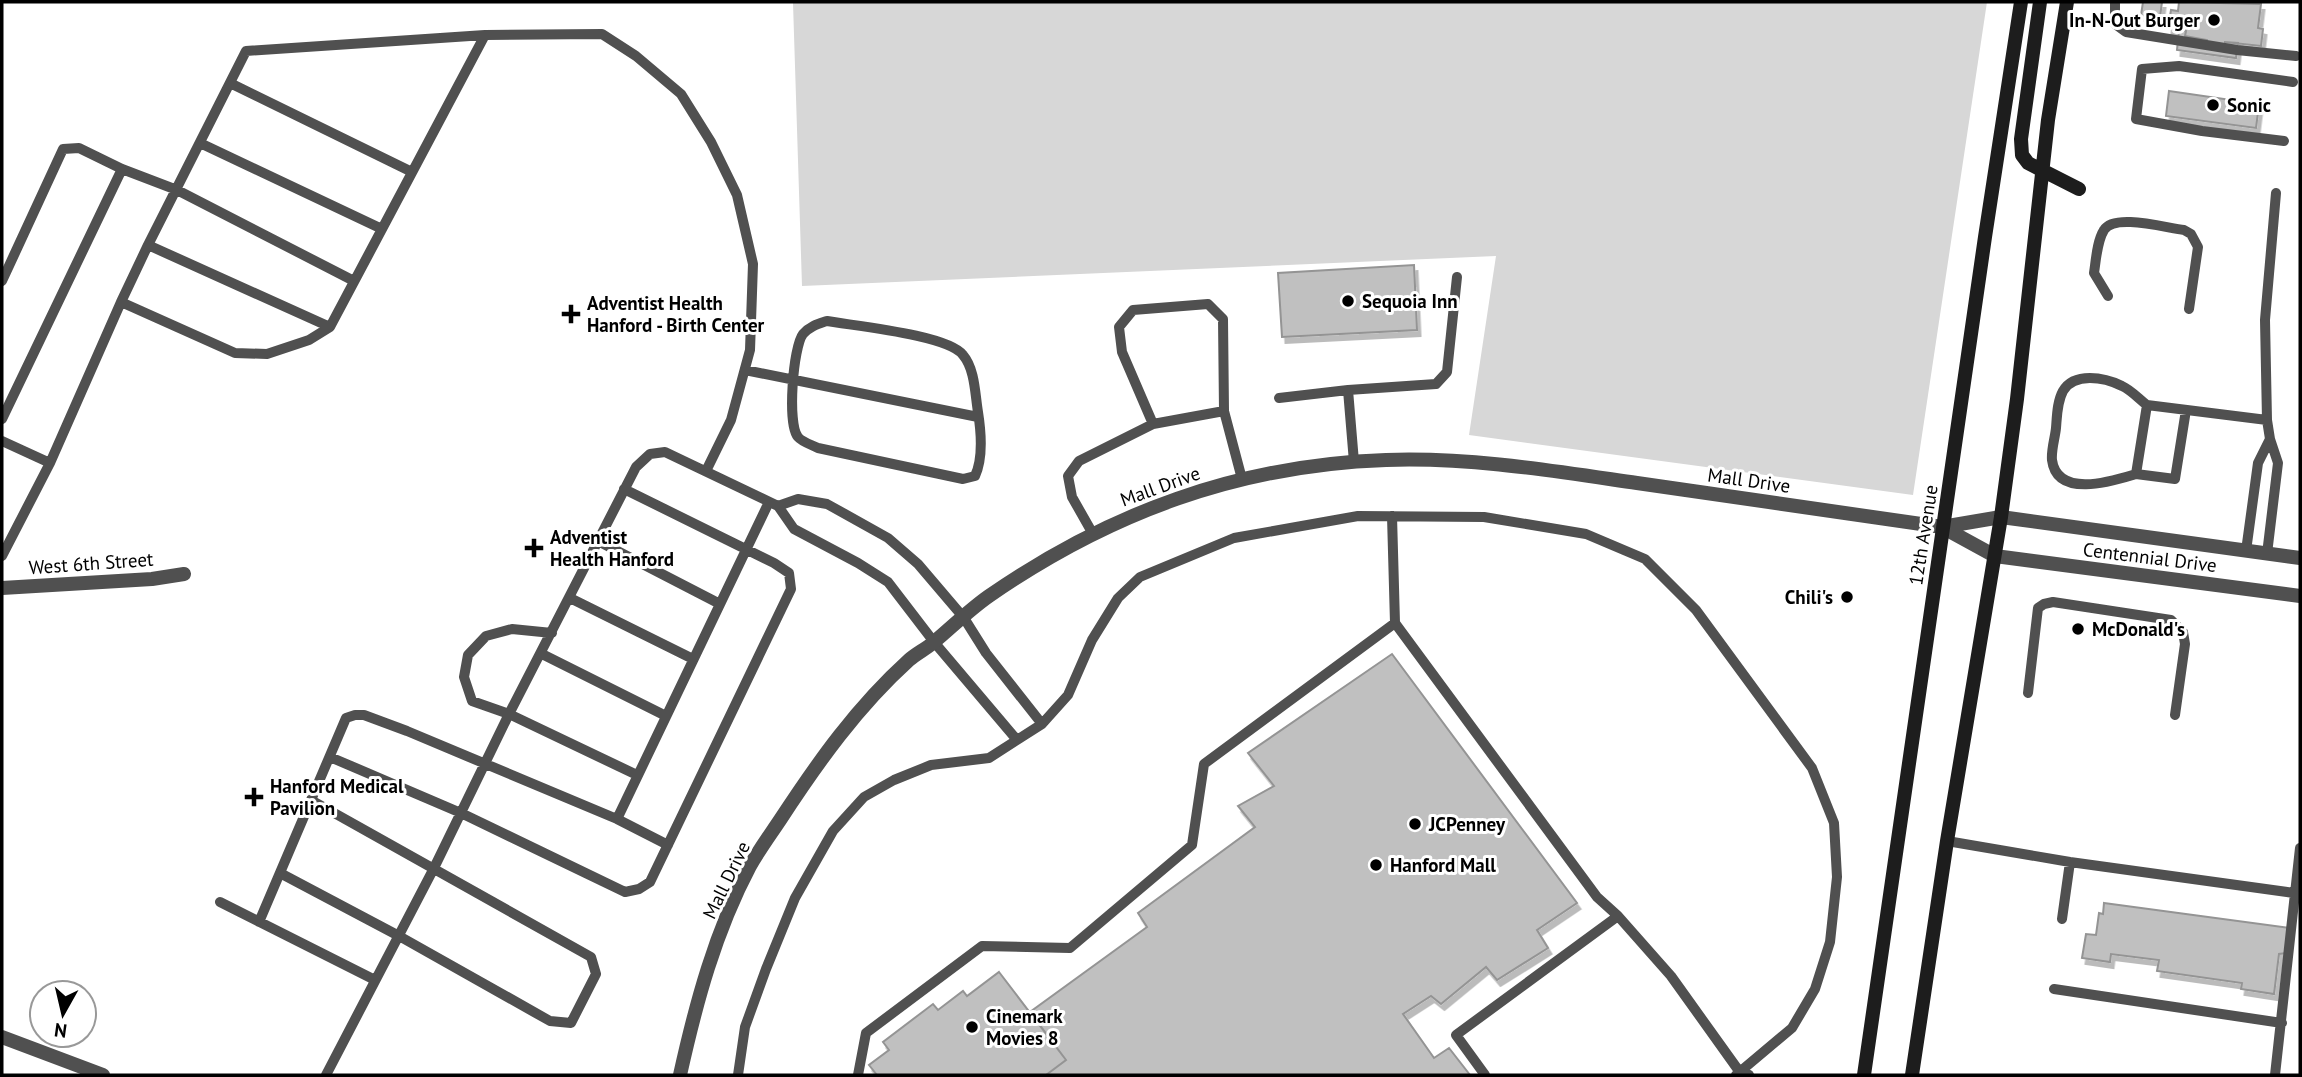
<svg xmlns="http://www.w3.org/2000/svg" width="2302" height="1077" font-family="'PT Sans',sans-serif">
	<style>
		.green { fill: #d7d7d7 }
		.building { fill: #c0c0c0; stroke: #949494; stroke-width: 2; filter: url(#shadow) }
		.lines { fill: none; stroke-linecap: round; stroke-linejoin: round }
		.service { stroke: #505050; stroke-width: 10 }
		.minor { stroke: #505050; stroke-width: 14 }
		.tertiary { stroke: #505050; stroke-width: 14 }
		.secondary { stroke: #1d1d1d; stroke-width: 14 }
		.poi-dot { fill: #000; stroke: #fff; stroke-width: 2.5 }
		.labels { text-anchor: middle; dominant-baseline: central; stroke-width: 6; stroke-linejoin: round; paint-order: stroke }
		.poi-label { font-size: 19px; font-weight: bold; fill: #000; stroke: #fff; text-anchor: start }
		.street-label { font-size: 19px; fill: #000; stroke: #fff }
	</style>
	<defs>
		<filter id="shadow"><feDropShadow dx="3.5" dy="6" stdDeviation="0" flood-color="#0004"/></filter>
	</defs>
	<rect width="100%" height="100%" fill="#fff"/>
	<path class="green" d="M1987 2 1913 495 1469 435 1496 256 802 286 793 3Z"/>
	<path class="building" d="M2143 2H2162L2160 17 2141 15Z
		M2179 2 2261 4 2258 28 2263 29 2261 46 2225 42V46L2207 43V40L2185 36 2186 31 2168 28 2171 10 2178 11Z
		M2179 30 2186 31 2185 36 2207 40V43L2225 46V42L2238 43 2236 58 2177 50Z
		M2169 91 2259 104 2256 128 2166 116Z
		M1414 265 1417 330 1282 337 1278 273Z
		M1392 654 1577 903 1537 930 1548 948 1497 980 1486 967 1441 1004 1431 996 1403 1014 1434 1058 1449 1048 1470 1075H1046L1066 1060 1030 1012 1147 927 1138 913 1255 827 1238 806 1274 786 1248 753Z
		M2104 903 2290 928 2287 953 2279 954 2274 994 2241 989 2242 983 2157 971 2159 960 2111 954 2110 962 2082 958 2086 934 2096 935 2099 913 2103 914Z
		M999 972 1066 1060 1046 1075H877L869 1065 889 1050 883 1042 933 1004 938 1010 963 991 967 996Z"/>
	<g class="lines">
		<path class="service" d="M2115 2V24L2126 32 2237 50 2296 56
			M230 83 412 172
			M2284 141 2202 131 2136 119 2142 69 2179 66 2293 82
			M200 143 382 229
			M148 245 330 327
			M2 281 63 149 79 148 122 169 177 190 354 281
			M2108 296 2094 273C2096 260 2097 241 2104 230 2114 213 2166 228 2184 230L2191 234 2198 247 2189 309
			M121 302 235 353 267 354 309 340 330 327 485 35
			M827 321C855 326 948 335 963 355 975 369 975 394 978 412 981 431 983 459 975 476L963 479 818 448C812 445 802 442 798 437 787 424 793 347 803 334 810 326 818 324 827 321Z
			M745 370 978 417
			M1348 390 1436 384 1447 372 1457 277
			M1279 398 1348 390 1354 462
			M2186 410 2175 479 2136 474 2147 405 2267 420
			M2 419 122 169
			M1153 424 1122 352 1119 327 1133 310 1208 304 1223 319 1224 411
			M2 441 50 463
			M2136 474C2113 481 2057 499 2052 460 2051 450 2055 438 2056 428 2057 416 2057 402 2063 391 2074 372 2104 377 2122 386 2131 390 2139 399 2147 405
			M778 506 798 499 827 504 888 538 918 564 964 618 986 653 1042 724
			M1392 516 1395 623 1597 897 1618 916
			M1093 534 1072 497 1068 476 1079 461 1153 424 1224 411 1242 479
			M598 541 720 604
			M2246 551 2258 463 2270 439
			M2267 554 2278 463 2270 439 2267 420 2265 320 2276 193
			M2 556 50 463 121 302 148 245 246 51 485 35 602 34 636 56 681 94 711 142 737 195 753 264 750 350 731 420 706 471
			M570 598 693 659
			M552 633 512 629 486 636 468 655 464 677 472 701 509 714 637 775
			M542 654 666 716
			M2028 693 2038 608 2044 604 2053 602 2171 620 2183 632 2185 644 2175 715
			M330 757 461 813 625 892 639 889 650 882 791 589 789 573 774 563 624 489
			M617 819 668 845
			M1947 841 2070 862 2294 893
			M280 873 399 936 550 1021 571 1023 596 974 591 957 311 800
			M220 902 375 980
			M2062 919 2070 862
			M259 922 346 718 355 715H364L407 731 617 819 769 502
			M2054 989 2282 1023
			M326 1075 434 868 509 714 636 467 650 454 665 452 778 506 794 529 858 563 888 582 934 642 1017 740
			M738 1075 745 1027 766 969 795 898 833 831 864 797 894 780 931 765 989 758 1042 724 1068 695 1092 640 1118 598 1140 577 1234 538 1358 516 1484 517 1586 534 1645 559 1696 610 1812 768 1834 823 1837 877 1830 942 1815 989 1792 1028 1736 1075
			M858 1075 866 1033 982 946 1070 948 1192 845 1204 764 1395 623
			M1485 1075 1456 1035 1618 916 1671 976 1739 1071 1749 1075
			M2275 1075 2300 848"/>
		<path class="minor" d="M2 588 152 579 184 574"/>
		<path class="tertiary" d="M1942 527 1995 556 2300 596
			M2 1037 103 1075
			M680 1075C696 1003 715 932 750 866 759 850 770 835 780 820 818 762 857 707 909 660 917 653 926 649 934 642 952 627 969 610 989 596 1109 513 1238 465 1386 460 1471 457 1554 471 1637 483 1739 498 1841 512 1942 527L2001 517 2300 558"/>
		<path class="secondary" d="M2040 2 2021 139 2022 155 2028 163 2079 189
			M1864 1075 1985 237 2021 2
			M1912 1075 1947 841 2001 517 2017 399 2048 120 2067 2"/>
	</g>
	<g class="poi-dot">
		<circle cx="2214" cy="20" r="7"/>
		<circle cx="2213" cy="105" r="7"/>
		<circle cx="1348" cy="301" r="7"/>
		<path d="M567.5 303.5h7v7h7v7h-7v7h-7v-7h-7v-7h7z"/>
		<path d="M530.5 537.5h7v7h7v7h-7v7h-7v-7h-7v-7h7z"/>
		<circle cx="1847" cy="597" r="7"/>
		<circle cx="2078" cy="629" r="7"/>
		<path d="M250.5 786.5h7v7h7v7h-7v7h-7v-7h-7v-7h7z"/>
		<circle cx="1415" cy="824" r="7"/>
		<circle cx="1376" cy="865" r="7"/>
		<circle cx="972" cy="1027" r="7"/>
	</g>
	<g class="labels">
		<g class="poi-label">
			<text x="2200" y="20" text-anchor="end">In-N-Out Burger</text>
			<text x="2227" y="105">Sonic</text>
			<text x="1362" y="301">Sequoia Inn</text>
			<text x="587" y="303">Adventist Health<tspan x="587" dy="22">Hanford - Birth Center</tspan></text>
			<text x="550" y="537">Adventist<tspan x="550" dy="22">Health Hanford</tspan></text>
			<text x="1833" y="597" text-anchor="end">Chili's</text>
			<text x="2092" y="629">McDonald's</text>
			<text x="270" y="786">Hanford Medical<tspan x="270" dy="22">Pavilion</tspan></text>
			<text x="1429" y="824">JCPenney</text>
			<text x="1390" y="865">Hanford Mall</text>
			<text x="986" y="1016">Cinemark<tspan x="986" dy="22">Movies 8</tspan></text>
		</g>
		<g class="street-label">
			<text transform="translate(1749 480) rotate(8)">Mall Drive</text>
			<text transform="translate(1160 486) rotate(-20)">Mall Drive</text>
			<text transform="translate(1923 535) rotate(-81)">12th Avenue</text>
			<text transform="translate(2150 557) rotate(7)">Centennial Drive</text>
			<text transform="translate(91 563) rotate(-4)">West 6th Street</text>
			<text transform="translate(726 880) rotate(-64)">Mall Drive</text>
		</g>
	</g>
	<rect width="2302" height="1077" fill="none" stroke="#000000" stroke-width="7"/>
	<g transform="translate(63 1014) rotate(188)"><circle r="33" fill="#ffffff" stroke="#999999" stroke-width="2"/>
	<path d="M0-5L12 26L0 18L-12 26Z" fill="#000000"/>
	<text y="-10" font-size="19" font-weight="bold" text-anchor="middle" fill="#000000">N</text>
	</g>
</svg>
